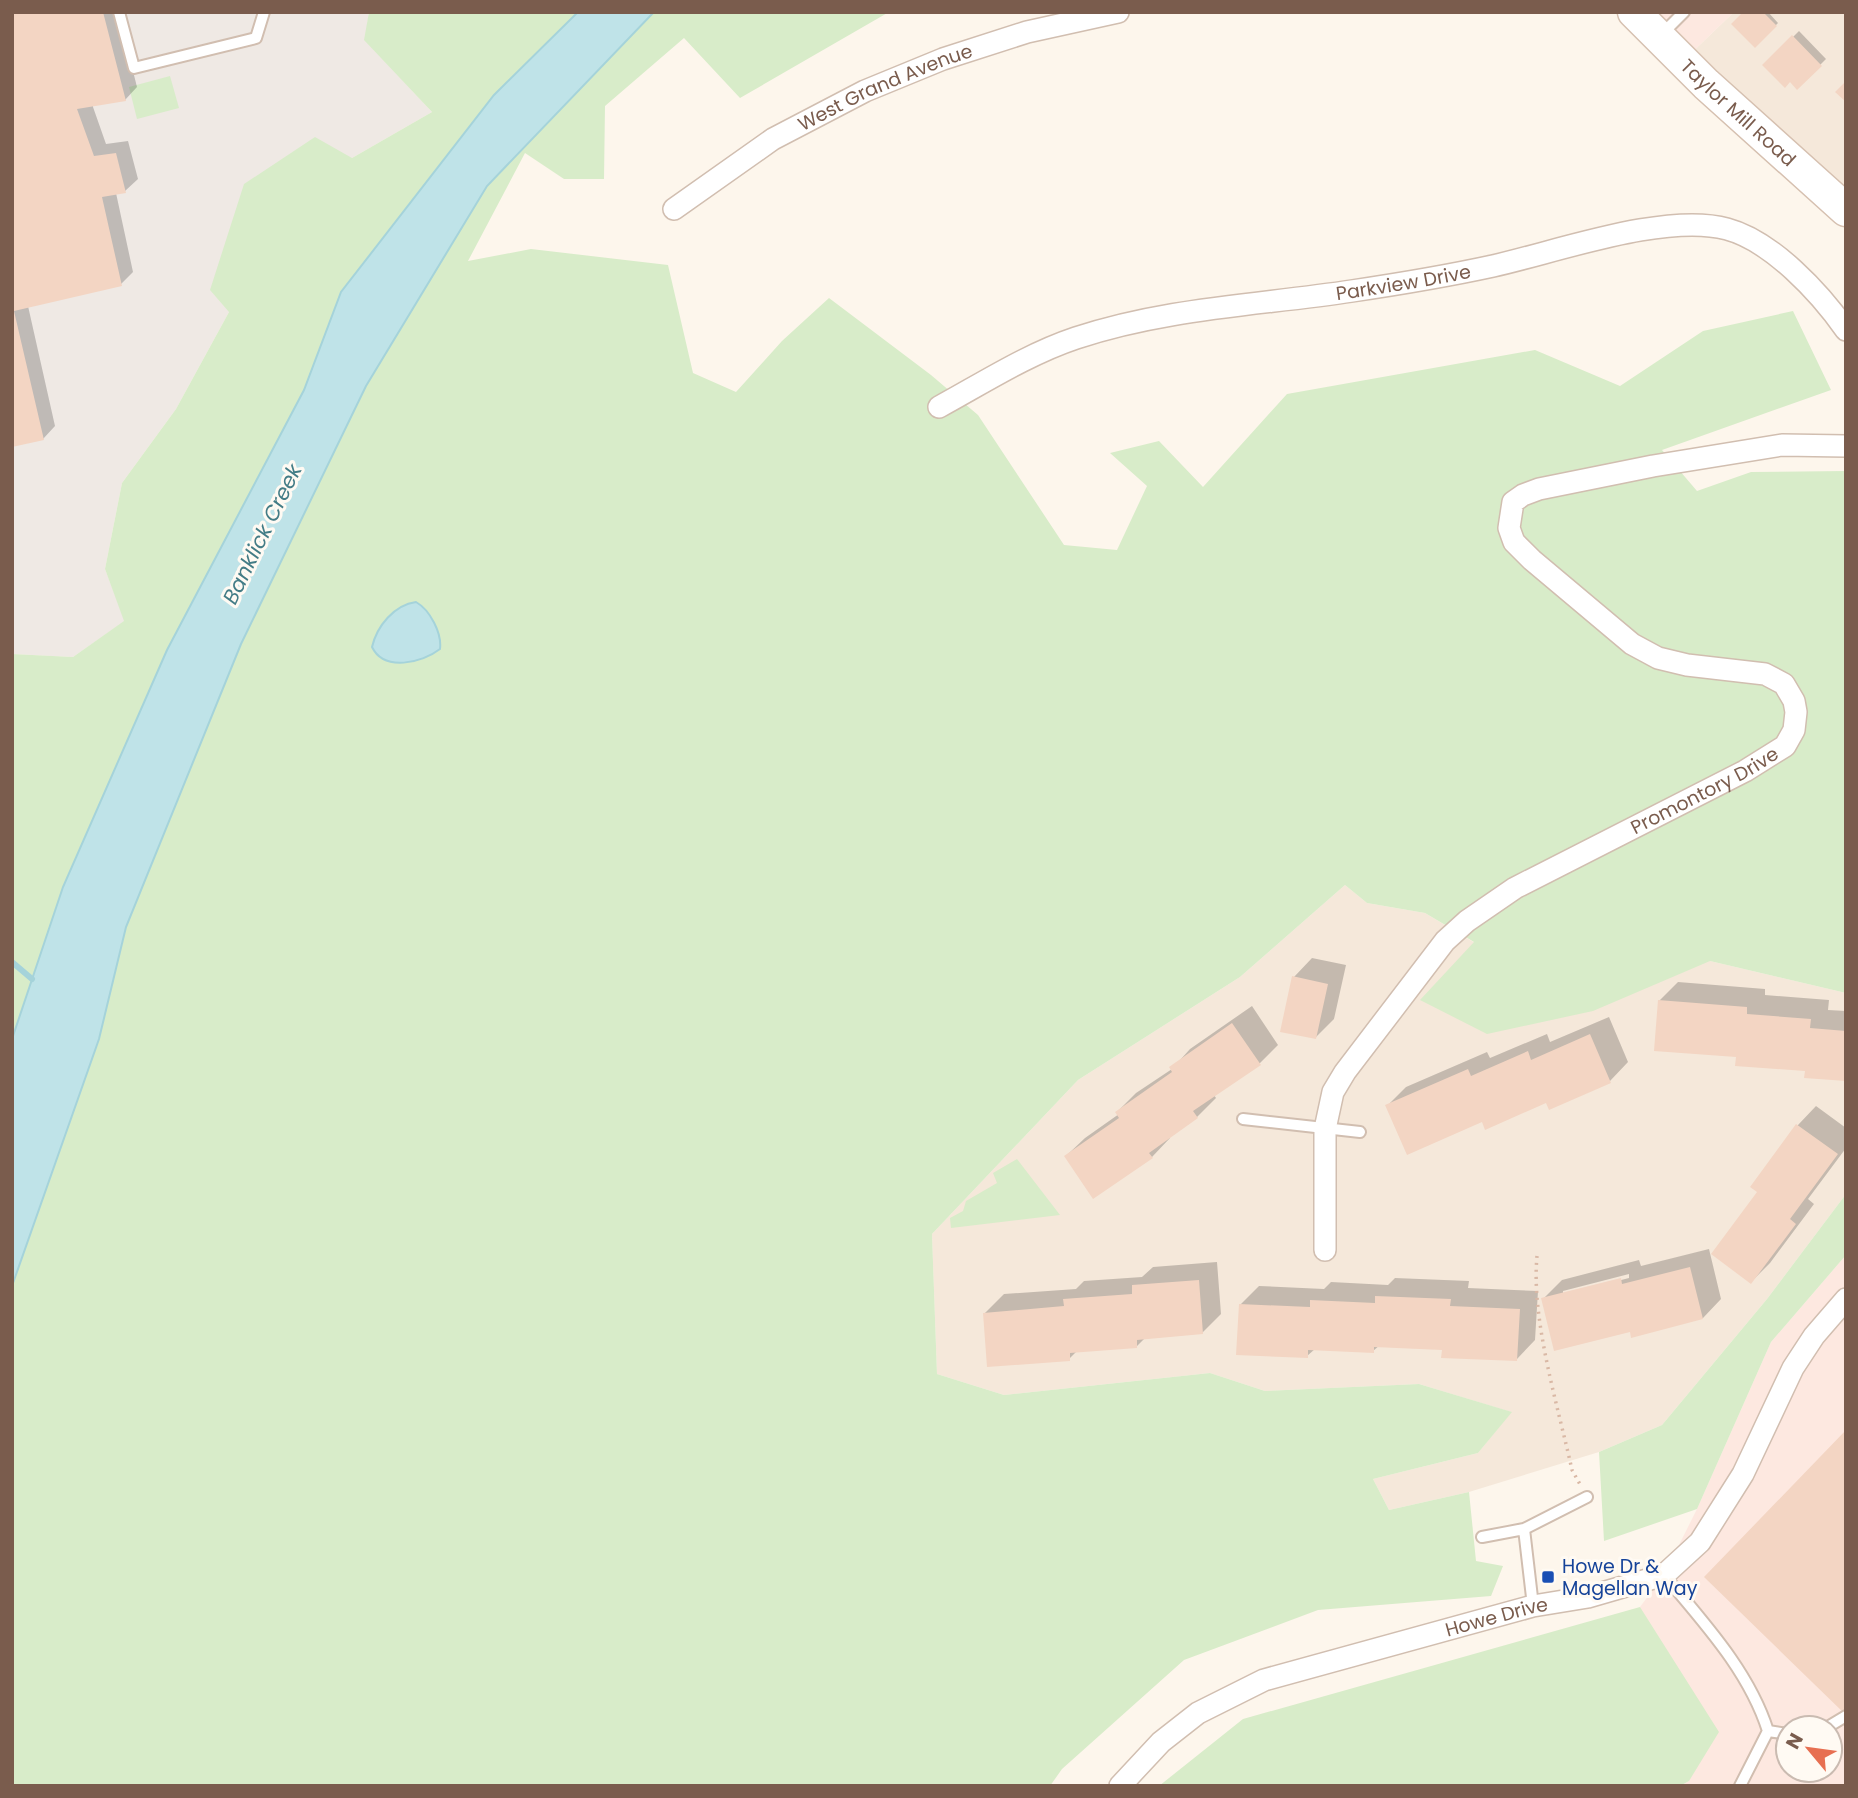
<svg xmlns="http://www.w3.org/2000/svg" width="1858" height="1798" font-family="Poppins,sans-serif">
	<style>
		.residential { fill: #f5e8da }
		.commercial { fill: #fde8e0; fill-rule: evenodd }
		.industrial { fill: #efe9e4 }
		.green { fill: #d8ecc9 }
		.water { fill: #bfe3e8; stroke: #a5d3da; stroke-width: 2 }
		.shadow { fill: #0003; fill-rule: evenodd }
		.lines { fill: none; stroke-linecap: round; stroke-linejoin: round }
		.stream { stroke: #a5d3da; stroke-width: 6 }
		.building { fill: #f3d5c3 }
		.lane-casing { stroke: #d1beb0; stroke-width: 14 }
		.street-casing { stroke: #d1beb0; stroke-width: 24 }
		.secondary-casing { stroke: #d6c0b0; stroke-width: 35 }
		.path { stroke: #d9b8a5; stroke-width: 3.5; stroke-dasharray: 2 5; stroke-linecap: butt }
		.lane { stroke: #fff; stroke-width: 10 }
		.street { stroke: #fff; stroke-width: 21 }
		.secondary { stroke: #fff; stroke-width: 32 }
		.transit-dot { fill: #1a4fb4; stroke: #fffaf3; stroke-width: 2.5 }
		.labels { text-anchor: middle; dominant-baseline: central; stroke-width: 6; stroke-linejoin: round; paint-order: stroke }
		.street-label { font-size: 19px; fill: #7a5c4d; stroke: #fffaf3 }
		.transit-label { font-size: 19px; fill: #164399; stroke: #fffaf3; text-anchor: start }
		.water-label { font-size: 21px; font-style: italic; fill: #437c86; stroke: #fffaf3 }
	</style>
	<rect width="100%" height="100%" fill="#fdf6ec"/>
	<path class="residential" d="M1734 12H1846V210L1683 61Z
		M1345 885 1367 903 1425 913 1475 943 1710 961 1846 993V1194L1767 1299 1662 1425 1599 1452 1469 1492 1389 1510 1373 1479 1478 1453 1511 1412 1419 1384 1265 1391 1210 1373 1004 1395 937 1374 932 1234 1078 1080 1240 977Z"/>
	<path class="commercial" d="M1634 12H1734L1683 61Z
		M1846 1255V1786H1680L1689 1781 1640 1607 1664 1575 1697 1509 1771 1342ZM1788 1728H1830V1770H1788Z"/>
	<path class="industrial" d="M12 12H369L365 40 432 112 352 158 229 312 176 409 122 483 105 569 125 621 73 657 12 654Z"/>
	<path class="green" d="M369 12H889L740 98 684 38 605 106 604 179H564L525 153 468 261 531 249 668 265 693 373 736 392 782 341 829 298 931 375 978 415 1064 545 1117 550 1147 486 1110 453 1159 441 1203 487 1287 394 1535 350 1620 386 1703 331 1793 311 1831 390 1662 450 1697 491 1751 472 1846 471V993L1710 961 1593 1011 1487 1034 1420 1000 1474 942 1425 913 1367 903 1345 885 1240 977 1078 1080 932 1234 937 1374 1004 1395 1210 1373 1265 1391 1419 1384 1512 1412 1478 1453 1373 1479 1389 1510 1469 1492 1476 1561 1503 1566 1491 1596 1318 1610 1184 1660 1062 1769 1050 1786H12V654L73 657 124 621 105 569 122 483 176 409 229 312 210 290 244 184 315 137 352 158 432 112 364 40Z
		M170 76 179 108 137 119 129 87Z
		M1017 1159 1060 1215 951 1228 950 1218 963 1211 966 1201 997 1183 993 1173Z
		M1846 1194V1255L1771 1342 1697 1509 1604 1541 1599 1452 1662 1425 1767 1299Z
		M1640 1607 1719 1732 1689 1781 1680 1786H1159L1243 1719Z"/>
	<path class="water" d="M578 12H654L487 186 366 386 241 644 126 927 99 1039 12 1286V1039L63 887 167 650 304 390 341 292 494 95Z
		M416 602C430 610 442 633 440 649 422 663 384 672 372 647 377 626 394 605 416 602Z"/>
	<path class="shadow" d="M12 12H118L137 87 125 100 93 105V107L106 144 128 141 138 179 125 191 116 193 133 272 121 284 28 306 55 426 43 439 12 445Z
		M1745 12H1768L1778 23 1755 46Z
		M1799 31 1826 59 1797 88 1790 80 1765 65Z
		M1312 958 1346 965 1334 1019 1315 1038 1294 977Z
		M1678 982 1765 989V995L1829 1000 1828 1010 1846 1011V1079L1738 1055 1659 1001Z
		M1252 1006 1278 1045 1260 1063 1214 1095 1216 1098 1197 1117 1169 1137 1170 1138 1152 1157 1066 1156 1085 1138 1119 1114 1117 1112 1136 1093 1172 1069 1190 1049Z
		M1609 1017 1628 1062 1610 1081 1483 1120 1387 1106 1406 1087 1487 1052 1490 1058 1547 1034 1550 1042Z
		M1816 1106 1846 1128V1148L1808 1199 1814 1204 1770 1263 1751 1282 1759 1191 1752 1186 1798 1125Z
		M1709 1249 1721 1299 1703 1318 1631 1329 1543 1299 1562 1280 1639 1260 1641 1266ZM1629 1274V1278L1563 1295V1291Z
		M1217 1262 1221 1314 1202 1333 1146 1337 1136 1347 1077 1351 1069 1359 985 1313 1004 1294 1076 1289 1084 1281 1142 1277 1153 1267Z
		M1395 1278 1469 1281 1468 1288 1538 1291 1535 1340 1517 1359 1444 1348 1380 1345 1373 1351 1315 1349 1307 1356 1240 1305 1259 1286 1324 1289 1331 1282 1388 1285Z"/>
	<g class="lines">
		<path class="stream" d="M12 962 32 979"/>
	</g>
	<path class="building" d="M12 12H103L126 101 77 109 94 156 116 153 126 193 102 197 122 286 14 311 44 440 12 447Z
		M1743 12H1763L1777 26 1755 48 1731 24Z
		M1792 35 1822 66 1797 90 1790 82 1785 88 1762 65Z
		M1846 81V102L1835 92Z
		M1292 976 1328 984 1316 1039 1280 1032Z
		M1658 1000 1747 1007V1014L1811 1019 1810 1028 1846 1031V1081L1804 1078 1805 1071 1735 1066 1736 1057 1654 1051Z
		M1232 1023 1261 1065 1193 1111 1198 1118 1149 1153 1153 1158 1093 1199 1064 1156 1119 1118 1115 1112 1172 1072 1169 1067Z
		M1590 1034 1611 1083 1549 1110 1546 1103 1485 1130 1482 1122 1407 1155 1385 1105 1468 1069 1471 1076 1528 1051 1531 1060Z
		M1796 1124 1838 1154 1790 1219 1796 1224 1751 1284 1711 1254 1757 1192 1750 1187Z
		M1690 1267 1703 1319 1631 1338 1630 1332 1554 1351 1541 1298 1621 1278 1622 1284Z
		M1199 1280 1203 1334 1137 1340V1348L1070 1353V1361L987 1367 983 1313 1064 1306 1063 1299 1132 1294V1285Z
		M1375 1296 1451 1299 1450 1306 1520 1309 1517 1361 1441 1358 1442 1350 1374 1347V1353L1308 1350V1358L1236 1355 1239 1304 1310 1307V1300L1375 1303Z
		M1846 1430V1715L1704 1577Z"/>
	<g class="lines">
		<g class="lane-casing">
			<path id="lane" d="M119 12 134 68 256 38 264 12
				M1661 35 1684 12
				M1243 1119 1360 1132
				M1524 1529 1533 1606
				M1482 1537 1524 1529 1587 1497
				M1664 1575C1704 1623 1749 1671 1768 1731L1740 1786
				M1826 1728 1846 1716
				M1768 1731 1788 1734"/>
		</g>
		<g class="street-casing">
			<g id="street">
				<path id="s1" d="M674 209 773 139 865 91 943 59 1027 32 1118 12"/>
				<path id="s2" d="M939 407C983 383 1028 354 1076 338 1166 308 1260 305 1352 291 1399 284 1447 276 1493 266 1556 252 1666 212 1727 229 1772 241 1820 293 1846 330"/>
				<path id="s3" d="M1325 1250V1129L1333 1092 1345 1072 1445 941 1467 921 1515 888 1745 771 1785 746 1794 730 1796 712 1794 701 1784 684 1765 674 1687 665 1658 658 1632 644 1532 560 1514 542 1509 528 1513 502 1523 495 1539 489 1653 466 1782 445 1846 446"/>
				<path id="s4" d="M1120 1786 1161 1742 1198 1713 1264 1680 1533 1606 1588 1597 1664 1575 1700 1542 1743 1474 1793 1368 1814 1336 1846 1299"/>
			</g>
		</g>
		<g class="secondary-casing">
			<g id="secondary">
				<path id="s5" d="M1634 12 1706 84 1846 210"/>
			</g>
		</g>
		<path class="path" d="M1537 1256C1531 1320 1558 1406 1572 1470L1581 1486"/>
		<use href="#lane" class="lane"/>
		<use href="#street" class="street"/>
		<use href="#secondary" class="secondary"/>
	</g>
	<rect class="transit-dot" x="1541" y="1570" width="14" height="14" rx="3.5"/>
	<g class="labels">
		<g class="street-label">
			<text stroke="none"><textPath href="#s1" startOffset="245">West Grand Avenue</textPath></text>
			<text stroke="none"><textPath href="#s5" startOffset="145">Taylor Mill Road</textPath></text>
			<text stroke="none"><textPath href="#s2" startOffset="486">Parkview Drive</textPath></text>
			<text stroke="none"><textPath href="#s3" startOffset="648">Promontory Drive</textPath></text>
			<text stroke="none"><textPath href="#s4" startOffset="422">Howe Drive</textPath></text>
		</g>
		<g class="transit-label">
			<text x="1562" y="1566">Howe Dr &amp;<tspan x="1562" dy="22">Magellan Way</tspan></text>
		</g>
		<g class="water-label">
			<text transform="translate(262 534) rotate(-64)">Banklick Creek</text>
		</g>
	</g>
	<rect width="1858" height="1798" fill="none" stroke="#7a5c4d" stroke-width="28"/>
	<g transform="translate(1809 1749) rotate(299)"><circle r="33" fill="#fffaf3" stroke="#cabbb1" stroke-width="2"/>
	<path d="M0-5L12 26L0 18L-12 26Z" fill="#e76f51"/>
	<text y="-10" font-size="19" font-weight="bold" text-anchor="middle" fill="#7a5c4d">N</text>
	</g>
</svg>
